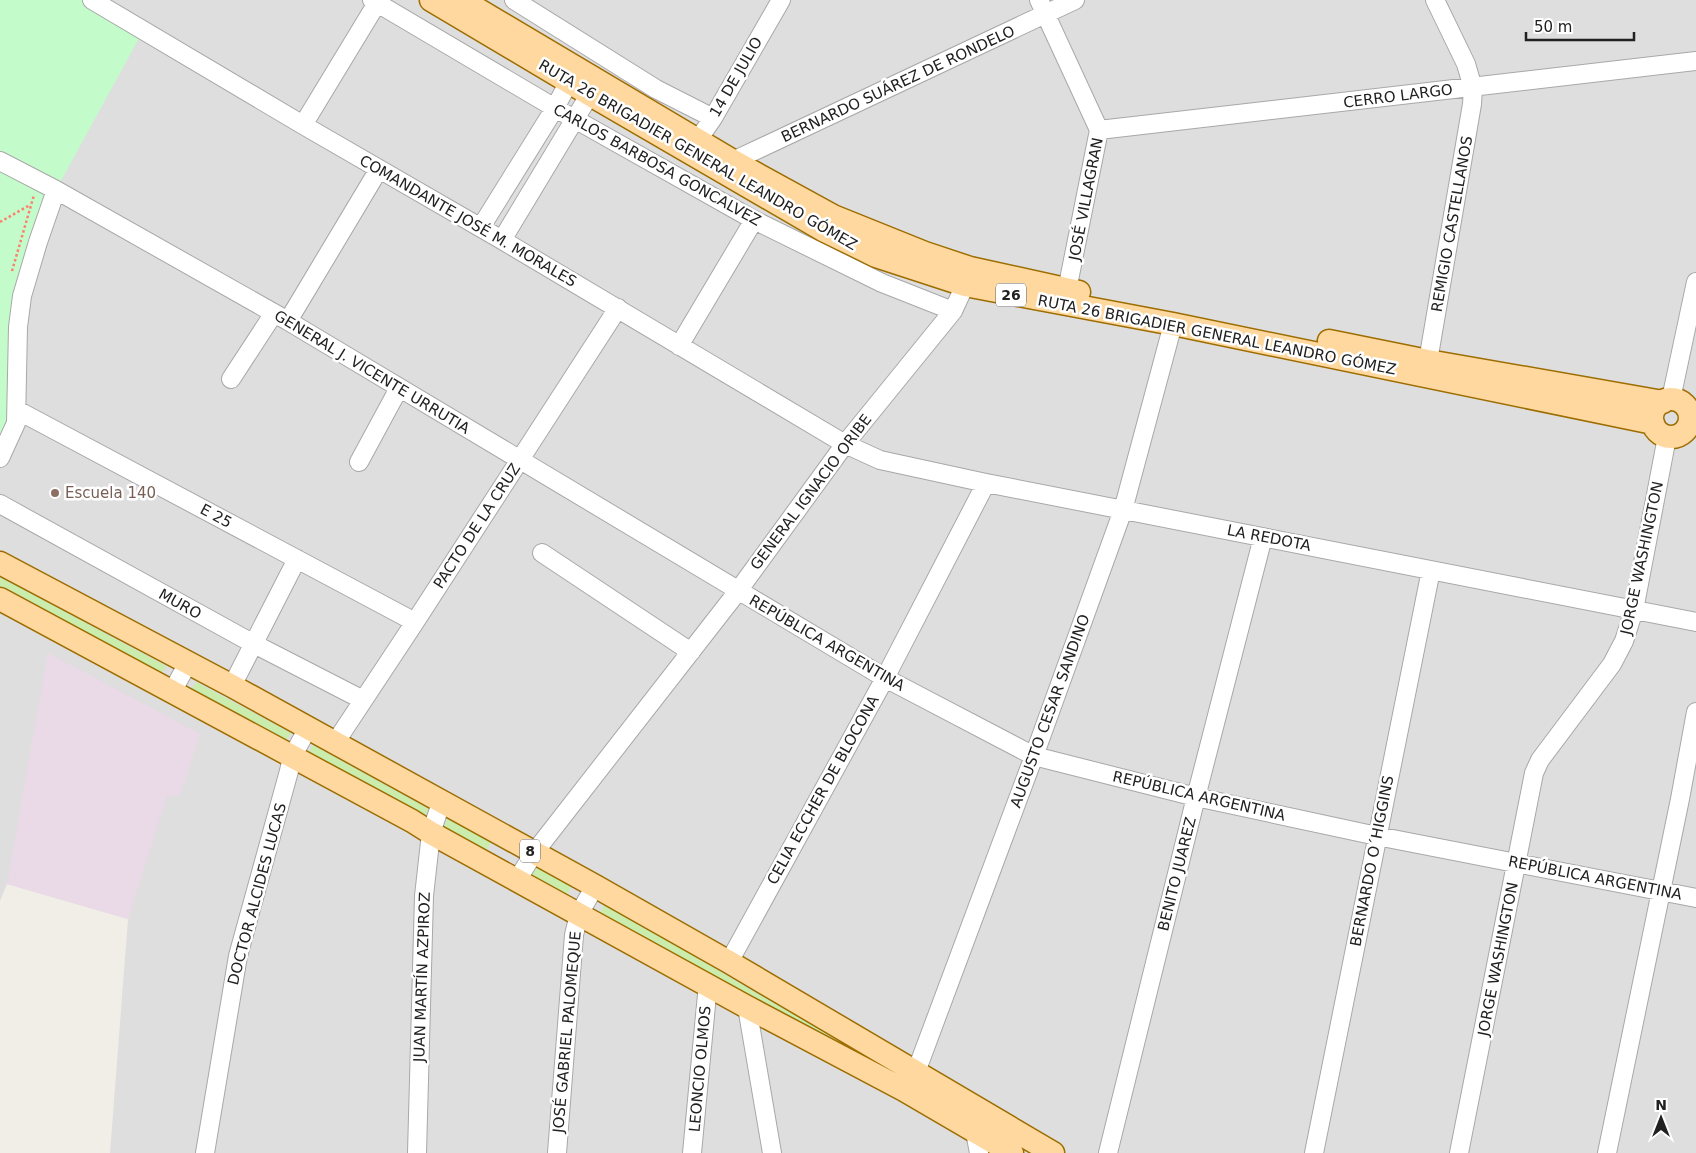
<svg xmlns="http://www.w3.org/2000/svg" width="1696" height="1153" font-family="'DejaVu Sans',sans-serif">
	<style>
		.residential { fill: #dfdede }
		.industrial { fill: #ead9e7 }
		.grass { fill: #caecac }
		.park { fill: #c4fbca }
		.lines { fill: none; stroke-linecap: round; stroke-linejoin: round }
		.minor-casing { stroke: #a8a8a8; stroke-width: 20 }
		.major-casing { stroke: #9d6d00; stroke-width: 25 }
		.path { stroke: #fd7f6c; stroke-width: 2.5; stroke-dasharray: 2.5 2.5; stroke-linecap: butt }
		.minor { stroke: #fff; stroke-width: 18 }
		.major { stroke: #fed89f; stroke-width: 22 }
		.education-dot { fill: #8d6e63; stroke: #fff; stroke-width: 2 }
		.labels { text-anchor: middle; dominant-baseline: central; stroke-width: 5; stroke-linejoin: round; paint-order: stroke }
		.shield { fill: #fff; stroke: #646464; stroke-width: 1 }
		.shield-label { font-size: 14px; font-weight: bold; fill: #212121 }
		.street-label { font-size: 15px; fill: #212121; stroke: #fff }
		.education-label { font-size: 15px; fill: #785e54; stroke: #fff; text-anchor: start }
	</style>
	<rect width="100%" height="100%" fill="#f1eee7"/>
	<path class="residential" d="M0 0H1696V1153H110L128 919 7 884 0 901Z"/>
	<path class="industrial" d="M48 653 200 734 180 795 167 796 128 919 7 884Z"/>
	<path class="grass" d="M0 577 166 666 161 675 0 590Z
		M196 682 291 733 285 743 190 692Z
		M313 745 429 809 424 818 308 754Z
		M448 818 492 841 486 851 443 828Z
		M533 864 572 886 566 896 527 873Z
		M606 904 753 991 895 1072 893 1076 599 913Z"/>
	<path class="park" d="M0 0H92L143 31 56 190 28 272 17 410 0 458Z"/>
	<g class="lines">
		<g class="minor-casing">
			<path id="minor" d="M92 0 303 125 502 240 845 444 880 460 986 483 1696 622
				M372 0 555 108 754 220 882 283 953 311
				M514 0 656 89 713 118
				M1039 0 1099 130 1067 290
				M303 125 377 3
				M1099 130 1696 61
				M691 150 713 118 781 0
				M0 161 56 190 288 321 885 678 1034 756 1196 797 1377 836 1696 898
				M726 168 733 161 1075 0
				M481 227 555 108 574 72
				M502 240 596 84
				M288 321 379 169
				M679 346 754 220
				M1428 361 1472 104 1473 88 1466 64 1435 0
				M231 379 274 313
				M1671 399 1696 282
				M17 410 415 622
				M0 458 16 423 18 327 22 296 38 242 56 190
				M359 462 399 388
				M0 504 254 644 363 700
				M542 553 691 652
				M232 686 297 559
				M172 692 188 663
				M335 743 415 622 618 308
				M517 880 534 853 738 591 845 444 953 311 965 285 968 274
				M729 962 885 678 986 483
				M747 1007 772 1153
				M910 1081 916 1072 1034 756 1123 510 1173 324
				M975 1132 979 1153
				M205 1153 238 956 289 771 292 757 308 728
				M417 1153 424 896 431 833 441 803
				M557 1153 574 935 579 914 595 886
				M692 1153 708 984
				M1108 1153 1196 797 1263 537
				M1314 1153 1431 570
				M1459 1153 1534 773 1540 760 1612 664 1624 641 1634 610 1667 437
				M1607 1153 1680 799 1696 712"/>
		</g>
		<g class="major-casing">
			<path id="major" d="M431 0 589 94 823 230 876 256 965 285 1173 324 1653 423
				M462 0 733 161 833 216 925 253 970 268 1079 292
				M1329 341 1428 361 1663 402
				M1652 418a19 19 0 1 1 38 0a19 19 0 1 1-38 0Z
				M0 563 232 686 595 886 729 962 1053 1153
				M0 599 412 821 431 833 747 1007 904 1090 1012 1153"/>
		</g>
		<path class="path" d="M0 222 30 205
			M12 271 34 195"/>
		<use href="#minor" class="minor"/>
		<use href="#major" class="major"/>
	</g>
	<circle class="education-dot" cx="55" cy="493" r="5"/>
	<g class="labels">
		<g class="shield">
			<rect x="996" y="283.5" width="30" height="23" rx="4"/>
			<rect x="520" y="839.5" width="20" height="23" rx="4"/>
		</g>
		<g class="shield-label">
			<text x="1011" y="295">26</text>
			<text x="530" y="851">8</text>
		</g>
		<g class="street-label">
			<text transform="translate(736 77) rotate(-60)">14 DE JULIO</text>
			<text transform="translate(898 84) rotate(-25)">BERNARDO SUÁREZ DE RONDELO</text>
			<text transform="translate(1398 96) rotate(-7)">CERRO LARGO</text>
			<text transform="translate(698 155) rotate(30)">RUTA 26 BRIGADIER GENERAL LEANDRO GÓMEZ</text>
			<text transform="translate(657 165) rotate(29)">CARLOS BARBOSA GONCALVEZ</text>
			<text transform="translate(1086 199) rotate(-79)">JOSÉ VILLAGRAN</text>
			<text transform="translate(468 221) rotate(30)">COMANDANTE JOSÉ M. MORALES</text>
			<text transform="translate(1452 224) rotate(-80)">REMIGIO CASTELLANOS</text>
			<text transform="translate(1217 335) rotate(11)">RUTA 26 BRIGADIER GENERAL LEANDRO GÓMEZ</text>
			<text transform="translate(372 372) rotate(31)">GENERAL J. VICENTE URRUTIA</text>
			<text transform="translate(811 492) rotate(-53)">GENERAL IGNACIO ORIBE</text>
			<text transform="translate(216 516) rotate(28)">E 25</text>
			<text transform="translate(477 526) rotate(-57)">PACTO DE LA CRUZ</text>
			<text transform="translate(1269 538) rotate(11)">LA REDOTA</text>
			<text transform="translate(1642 558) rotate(-78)">JORGE WASHINGTON</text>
			<text transform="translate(180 604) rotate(29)">MURO</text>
			<text transform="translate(827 643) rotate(30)">REPÚBLICA ARGENTINA</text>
			<text transform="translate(1050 711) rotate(-70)">AUGUSTO CESAR SANDINO</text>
			<text transform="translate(823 790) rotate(-61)">CELIA ECCHER DE BLOCONA</text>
			<text transform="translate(1199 796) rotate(13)">REPÚBLICA ARGENTINA</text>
			<text transform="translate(1372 861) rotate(-79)">BERNARDO O´HIGGINS</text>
			<text transform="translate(1177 874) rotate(-76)">BENITO JUAREZ</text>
			<text transform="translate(1595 878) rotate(11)">REPÚBLICA ARGENTINA</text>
			<text transform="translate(257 894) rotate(-75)">DOCTOR ALCIDES LUCAS</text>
			<text transform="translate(1498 959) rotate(-79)">JORGE WASHINGTON</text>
			<text transform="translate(422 977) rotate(-88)">JUAN MARTÍN AZPIROZ</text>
			<text transform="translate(567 1032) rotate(-85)">JOSÉ GABRIEL PALOMEQUE</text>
			<text transform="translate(700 1069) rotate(-85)">LEONCIO OLMOS</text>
		</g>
		<g class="education-label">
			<text x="65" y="493">Escuela 140</text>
		</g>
	</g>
	<g transform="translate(1661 1118)" stroke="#ffffff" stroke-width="4" paint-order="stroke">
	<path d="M0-4L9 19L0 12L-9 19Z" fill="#212121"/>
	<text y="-8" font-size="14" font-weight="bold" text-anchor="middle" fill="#212121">N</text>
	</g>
	<path d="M1526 32v8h108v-8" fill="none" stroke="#212121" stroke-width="2.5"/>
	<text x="1534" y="32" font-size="15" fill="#212121" stroke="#ffffff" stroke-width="4" paint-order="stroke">50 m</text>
</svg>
